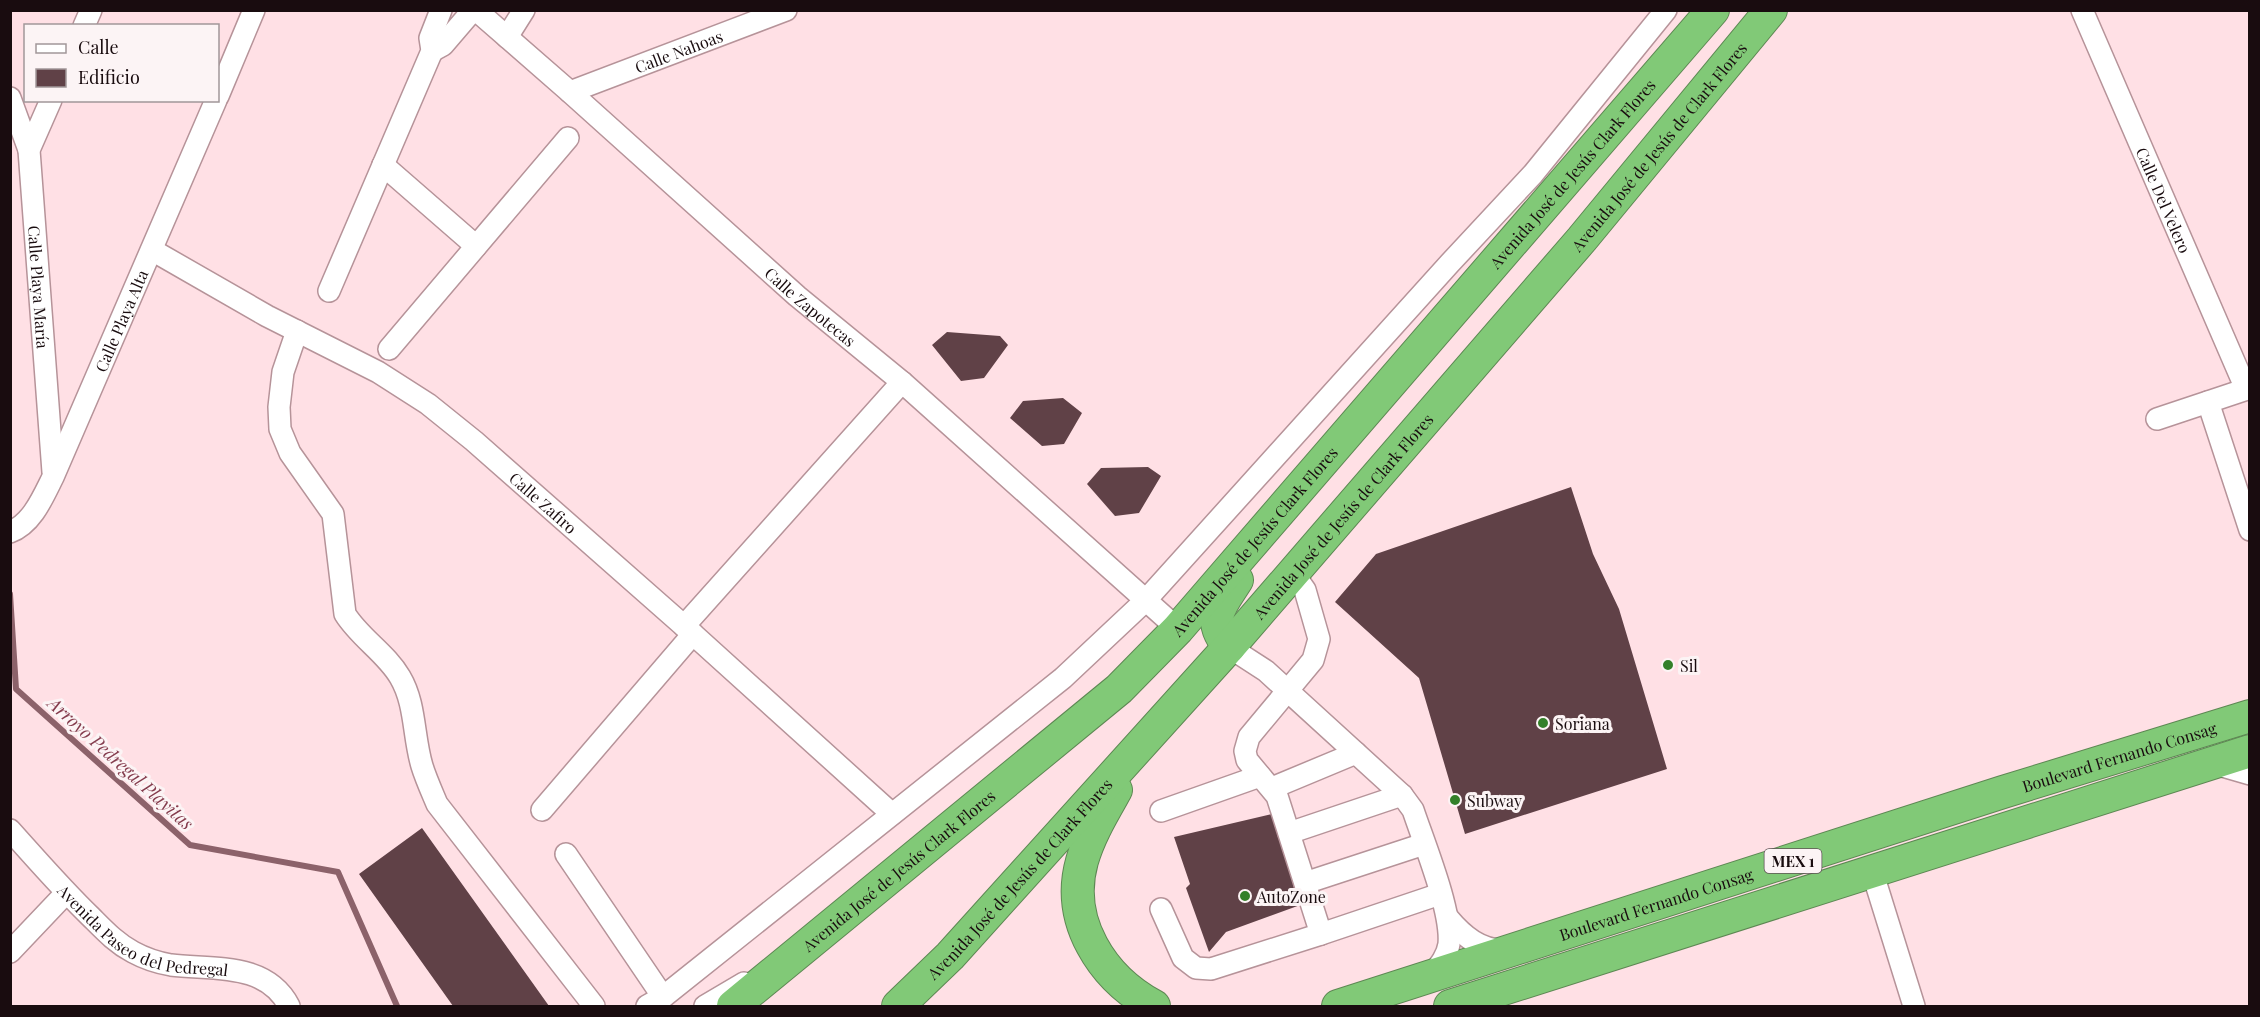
<svg xmlns="http://www.w3.org/2000/svg" width="2260" height="1017" font-family="'Playfair Display',serif">
	<style>
		.lines { fill: none; stroke-linecap: round; stroke-linejoin: round }
		.stream { stroke: #8c626a; stroke-width: 6 }
		.building { fill: #604147 }
		.minor-casing { stroke: #b69399; stroke-width: 24 }
		.highway-casing { stroke: #5d8753; stroke-width: 34 }
		.minor { stroke: #fff; stroke-width: 21 }
		.highway { stroke: #81c977; stroke-width: 32 }
		.poi-dot { fill: #338029; stroke: #fcf4f5; stroke-width: 2 }
		.labels { text-anchor: middle; dominant-baseline: central; stroke-width: 6; stroke-linejoin: round; paint-order: stroke }
		.shield { fill: #fcf4f5; stroke: #5d5254; stroke-width: 1.5 }
		.shield-label { font-size: 15px; font-weight: bold; fill: #190c0f }
		.street-label { font-size: 16px; fill: #190c0f; stroke: #fcf4f5 }
		.poi-label { font-size: 16px; fill: #190c0f; stroke: #fcf4f5; text-anchor: start }
		.water-label { font-size: 18px; font-style: italic; fill: #853d4e; stroke: #fcf4f5 }
	</style>
	<rect width="100%" height="100%" fill="#ffe0e5"/>
	<g class="lines">
		<path class="stream" d="M10 594 16 689 190 845 338 872 397 1006"/>
	</g>
	<path class="building" d="M947 332 1000 336 1008 345 984 378 961 381 932 345Z
		M1063 398 1082 413 1064 444 1042 446 1010 418 1023 401Z
		M1148 467 1161 476 1139 513 1115 516 1087 484 1101 468Z
		M1571 487 1593 554 1619 609 1667 769 1465 834 1419 678 1335 602 1376 554Z
		M1276 813 1303 904 1226 932 1209 952 1186 888 1190 884 1174 837Z
		M422 828 549 1006H453L359 874Z"/>
	<g class="lines">
		<g class="minor-casing">
			<g id="minor">
				<path id="s1" d="M476 10 570 92 797 296 902 382 1178 629"/>
				<path id="s2" d="M2082 10 2246 389"/>
				<path d="M84 26 91 10"/>
				<path d="M507 37 524 10"/>
				<path d="M432 51 443 45 473 10"/>
				<path id="s3" d="M570 92 786 10"/>
				<path d="M218 96 254 10"/>
				<path d="M10 98 29 150"/>
				<path id="s4" d="M51 100 29 150 53 472"/>
				<path d="M383 165 476 246"/>
				<path id="s5" d="M152 250 267 316 378 372 428 404 474 441 684 626 892 814"/>
				<path d="M329 291 432 51 430 38 441 10"/>
				<path d="M297 331 283 372 279 407 280 429 290 453 333 514 345 614C360 638 386 653 400 677 416 704 413 736 422 766 426 779 432 792 437 804L594 1006"/>
				<path d="M389 349 568 138"/>
				<path d="M2208 402 2250 530"/>
				<path d="M2157 419 2250 388"/>
				<path id="s6" d="M10 532C32 524 43 497 53 477L216 100"/>
				<path d="M1293 573 1305 590 1319 639 1313 660 1249 737 1245 751 1247 760 1277 796 1321 934 1440 894"/>
				<path d="M684 626 902 382"/>
				<path d="M1229 647 1266 671 1402 795 1413 810C1424 843 1452 911 1449 944 1447 957 1439 966 1431 976"/>
				<path d="M2212 763 2250 774"/>
				<path d="M1272 788 1356 753"/>
				<path d="M542 810 693 634"/>
				<path d="M1161 811 1260 776"/>
				<path id="s7" d="M10 830C37 860 62 889 91 917 104 930 116 943 133 952 144 958 159 963 171 965 214 970 266 962 289 1006"/>
				<path d="M1289 833 1402 795"/>
				<path d="M566 854 663 997"/>
				<path d="M1872 871 1914 1006"/>
				<path d="M1305 883 1424 844"/>
				<path d="M1161 909 1183 958 1196 968 1211 969 1321 934"/>
				<path d="M1448 918C1463 936 1481 951 1505 950"/>
				<path d="M10 952 66 893"/>
				<path d="M647 1006 663 997 1063 678 1145 601 1450 263 1533 174 1666 10"/>
				<path d="M705 1006 744 983"/>
			</g>
		</g>
		<g class="highway-casing">
			<g id="highway">
				<path d="M1229 647C1206 619 1220 607 1237 580"/>
				<path d="M1116 790C1103 813 1089 836 1082 861 1065 921 1102 978 1154 1006"/>
				<path id="s8" d="M733 1006 1119 689 1178 629 1713 10"/>
				<path id="s9" d="M898 1006 950 956 1229 647 1582 239 1771 10"/>
				<path id="s10" d="M1338 1006 2003 792 2250 716"/>
				<path d="M1450 1006 2250 751"/>
			</g>
		</g>
		<use href="#minor" class="minor"/>
		<use href="#highway" class="highway"/>
	</g>
	<g class="poi-dot">
		<circle cx="1668" cy="665" r="6"/>
		<circle cx="1543" cy="723" r="6"/>
		<circle cx="1455" cy="800" r="6"/>
		<circle cx="1245" cy="896" r="6"/>
	</g>
	<g class="labels">
		<rect class="shield" x="1764.5" y="849" width="57" height="24" rx="4.5"/>
		<g class="shield-label">
			<text x="1793" y="861">MEX 1</text>
		</g>
		<g class="street-label">
			<text stroke="none"><textPath href="#s3" startOffset="116">Calle Nahoas</textPath></text>
			<text stroke="none"><textPath href="#s9" startOffset="1148">Avenida José de Jesús de Clark Flores</textPath></text>
			<text stroke="none"><textPath href="#s8" startOffset="1186">Avenida José de Jesús Clark Flores</textPath></text>
			<text stroke="none"><textPath href="#s2" startOffset="207">Calle Del Velero</textPath></text>
			<text stroke="none"><textPath href="#s4" startOffset="192">Calle Playa María</textPath></text>
			<text stroke="none"><textPath href="#s1" startOffset="447">Calle Zapotecas</textPath></text>
			<text stroke="none"><textPath href="#s6" startOffset="242">Calle Playa Alta</textPath></text>
			<text stroke="none"><textPath href="#s5" startOffset="468">Calle Zafiro</textPath></text>
			<text stroke="none"><textPath href="#s9" startOffset="662">Avenida José de Jesús de Clark Flores</textPath></text>
			<text stroke="none"><textPath href="#s8" startOffset="700">Avenida José de Jesús Clark Flores</textPath></text>
			<text stroke="none"><textPath href="#s10" startOffset="820">Boulevard Fernando Consag</textPath></text>
			<text stroke="none"><textPath href="#s8" startOffset="214">Avenida José de Jesús Clark Flores</textPath></text>
			<text stroke="none"><textPath href="#s9" startOffset="176">Avenida José de Jesús de Clark Flores</textPath></text>
			<text stroke="none"><textPath href="#s10" startOffset="334">Boulevard Fernando Consag</textPath></text>
			<text stroke="none"><textPath href="#s7" startOffset="174">Avenida Paseo del Pedregal</textPath></text>
		</g>
		<g class="poi-label">
			<text x="1680" y="665">Sil</text>
			<text x="1555" y="723">Soriana</text>
			<text x="1467" y="800">Subway</text>
			<text x="1257" y="896">AutoZone</text>
		</g>
		<g class="water-label">
			<text transform="translate(121 763) rotate(42)">Arroyo Pedregal Playitas</text>
		</g>
	</g>
	<rect width="2260" height="1017" fill="none" stroke="#190c0f" stroke-width="24"/>
	<rect x="24" y="24" width="195" height="78" fill="#fcf4f5" stroke="#a19799" stroke-width="1.5"/>
	<rect x="36" y="44" width="30" height="9" fill="#ffffff" stroke="#a19799" stroke-width="1.5"/>
	<text x="78" y="54" font-size="18" fill="#190c0f">Calle</text>
	<rect x="36" y="69" width="30" height="18" fill="#604147" stroke="#a19799" stroke-width="1.5"/>
	<text x="78" y="84" font-size="18" fill="#190c0f">Edificio</text>
</svg>
